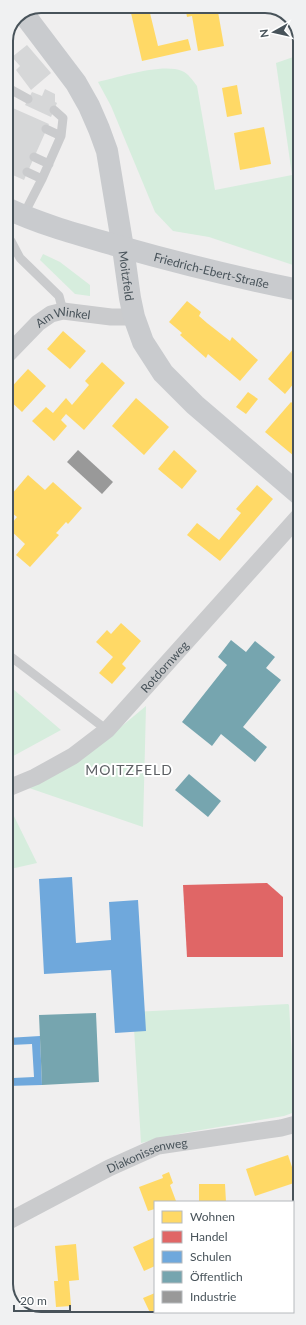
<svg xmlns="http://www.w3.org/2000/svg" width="306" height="1325" font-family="Lato,sans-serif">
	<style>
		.green { fill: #d6eddd }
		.homes { fill: #ffd966 }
		.shops { fill: #e06666 }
		.schools { fill: #6fa8dc; fill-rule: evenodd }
		.public { fill: #76a5af }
		.industry { fill: #999 }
		.building { fill: #d6d7d8 }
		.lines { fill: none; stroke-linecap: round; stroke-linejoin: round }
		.lane { stroke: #cacbcd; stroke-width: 9 }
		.street { stroke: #cacbcd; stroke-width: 17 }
		.secondary { stroke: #c9cbce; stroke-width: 22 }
		.labels { text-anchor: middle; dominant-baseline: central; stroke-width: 4; stroke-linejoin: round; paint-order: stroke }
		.street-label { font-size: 12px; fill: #48535a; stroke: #fff }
		.quarter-label { font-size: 14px; letter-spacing: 1px; fill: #5c5f63; stroke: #fff }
		.rim { fill: none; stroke: #48535a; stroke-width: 2 }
	</style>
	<rect width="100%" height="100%" fill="#f0efef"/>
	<path class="green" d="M288 15 299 34V267L209 237 173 231 155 212 111 106 98 82C120 77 162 63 182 71 188 73 193 81 197 86L215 190 292 175 276 63 299 55Z
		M43 254 60 262 90 285V296L75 294 40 260Z
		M6 683 61 730 6 760Z
		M146 706 143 827 29 788 81 760Z
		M9 806 37 863 6 870V807Z
		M288 1004 289 1005 292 1056 300 1094V1109L295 1112 284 1116 183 1133 141 1143 133 1012Z"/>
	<path class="homes" d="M185 6H217L224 46 198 51 192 16 187 17Z
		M149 9 158 46 188 39 191 50 142 61 131 13Z
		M237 85 242 114 227 117 222 88Z
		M264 127 271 164 240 170 234 133Z
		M187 301 201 312 199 316 207 323 230 341 232 337 258 360 240 381 208 354 206 358 180 335 182 333 169 322Z
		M63 331 86 351 70 369 47 349Z
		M300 341V376L285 394 268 379Z
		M102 362 125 383 84 430 66 414 61 420 67 426 54 441 32 421 46 407 53 413 66 398 72 405 89 385 85 381Z
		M28 369 46 386 22 412 6 397V393Z
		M248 392 258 399 246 414 236 407Z
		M136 398 169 427 144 455 112 426Z
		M291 402 298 408 300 406V461L265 432Z
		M174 450 197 471 182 489 158 469Z
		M28 475 45 490 53 482 82 508 68 524 66 522 58 531 56 533 59 535 30 567 16 555 25 544 8 528 17 517 6 508V501Z
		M257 485 273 499 220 561 187 535 197 523 219 540 241 513 236 509Z
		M121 623 141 641 122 664 126 668 112 684 99 673 113 657 96 642 107 630 111 634Z
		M288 1155 297 1182 255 1196 246 1169Z
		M169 1172 173 1183 170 1185 176 1201 155 1202V1209L148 1211 139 1187 163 1178 162 1175Z
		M199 1184H225L226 1202H199Z
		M155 1237V1266L144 1271 133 1247Z
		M76 1244 79 1280 69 1281 71 1306 56 1307 54 1281H58L55 1246Z
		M300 1255V1284L298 1290 293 1292V1257Z
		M155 1293V1312H204L198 1316 200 1318 153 1319 143 1298Z
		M225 1312H270L273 1318H221L219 1315Z"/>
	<path class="shops" d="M267 883 283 897V957H187L183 885Z"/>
	<path class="schools" d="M72 877 76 943 111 940 109 902 138 900 146 1031 115 1033 111 970 44 974 39 879Z
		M40 1036 42 1085 7 1086V1038ZM32 1044 34 1077 13 1078 11 1045Z"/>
	<path class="public" d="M231 640 246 652 255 641 275 657 266 668 281 680 243 727 267 747 255 762 221 734 212 746 182 722 227 665 218 657Z
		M189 774 221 801 208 817 175 790Z
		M96 1013 99 1082 42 1085 39 1015Z"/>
	<path class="industry" d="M78 450 113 482 102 494 67 462Z"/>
	<path class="building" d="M27 45 51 73 31 90 16 70 20 66 12 57Z
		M45 89 55 94V102L57 103 51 117 25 105 32 92 42 96Z
		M6 105 49 124 24 180 6 172Z"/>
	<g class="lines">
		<path class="lane" d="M12 26 24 15
			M6 76 8 88 7 93
			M8 88 28 99
			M54 110 63 118 61 136
			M34 157 49 164
			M27 172 42 179
			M23 216 42 179 61 136 46 129
			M11 241 20 258 59 296 63 311
			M6 653 107 730"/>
		<g class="street">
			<path id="s1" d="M6 356 38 323 51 314 63 311 111 317H134"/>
			<path id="s2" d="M6 789 35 777 73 756 107 730 300 515"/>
			<path id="s3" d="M7 1222 109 1168 158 1146 281 1128 300 1123"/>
		</g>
		<g class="secondary">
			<path id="s4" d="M23 13 76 83 89 106 99 129 107 151 123 248 130 298 134 317 143 342 163 373 195 405 300 495"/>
			<path id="s5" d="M6 208C42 225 80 235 118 246 178 263 239 278 299 290"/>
		</g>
	</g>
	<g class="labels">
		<g class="street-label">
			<text stroke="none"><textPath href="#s5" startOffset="215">Friedrich-Ebert-Straße</textPath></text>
			<text stroke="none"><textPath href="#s4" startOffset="289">Moitzfeld</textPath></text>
			<text stroke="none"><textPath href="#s1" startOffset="73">Am Winkel</textPath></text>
			<text stroke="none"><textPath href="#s2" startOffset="203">Rotdornweg</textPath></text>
			<text stroke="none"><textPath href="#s3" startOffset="156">Diakonissenweg</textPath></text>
		</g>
		<g class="quarter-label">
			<text x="129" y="769">MOITZFELD</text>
		</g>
	</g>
	<path d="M0 0H306V1325H0ZM41 13H265A28 28 0 0 1 293 41V1284A28 28 0 0 1 265 1312H41A28 28 0 0 1 13 1284V41A28 28 0 0 1 41 13Z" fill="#f0f1f2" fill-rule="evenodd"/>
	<path class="rim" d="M41 13H265A28 28 0 0 1 293 41V1284A28 28 0 0 1 265 1312H41A28 28 0 0 1 13 1284V41A28 28 0 0 1 41 13Z"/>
	<rect x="154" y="1201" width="140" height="112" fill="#ffffff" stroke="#b6babd"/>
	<rect x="162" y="1211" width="20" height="12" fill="#ffd966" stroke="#b6babd"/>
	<text x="190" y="1221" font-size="12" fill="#48535a">Wohnen</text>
	<rect x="162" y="1231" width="20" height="12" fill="#e06666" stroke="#b6babd"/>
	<text x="190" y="1241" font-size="12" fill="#48535a">Handel</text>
	<rect x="162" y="1251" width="20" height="12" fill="#6fa8dc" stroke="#b6babd"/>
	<text x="190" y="1261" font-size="12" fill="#48535a">Schulen</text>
	<rect x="162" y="1271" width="20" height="12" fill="#76a5af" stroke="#b6babd"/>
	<text x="190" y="1281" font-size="12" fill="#48535a">Öffentlich</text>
	<rect x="162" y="1291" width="20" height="12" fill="#999999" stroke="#b6babd"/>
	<text x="190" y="1301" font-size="12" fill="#48535a">Industrie</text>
	<g transform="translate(274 32) rotate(262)" stroke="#ffffff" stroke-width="3" paint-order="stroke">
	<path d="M0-3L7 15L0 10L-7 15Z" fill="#48535a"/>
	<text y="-6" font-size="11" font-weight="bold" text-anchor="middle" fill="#48535a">N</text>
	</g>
	<path d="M14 1305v6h56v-6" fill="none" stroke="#48535a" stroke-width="2"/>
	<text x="20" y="1305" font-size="12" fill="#48535a" stroke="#ffffff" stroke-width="3" paint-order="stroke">20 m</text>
</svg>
